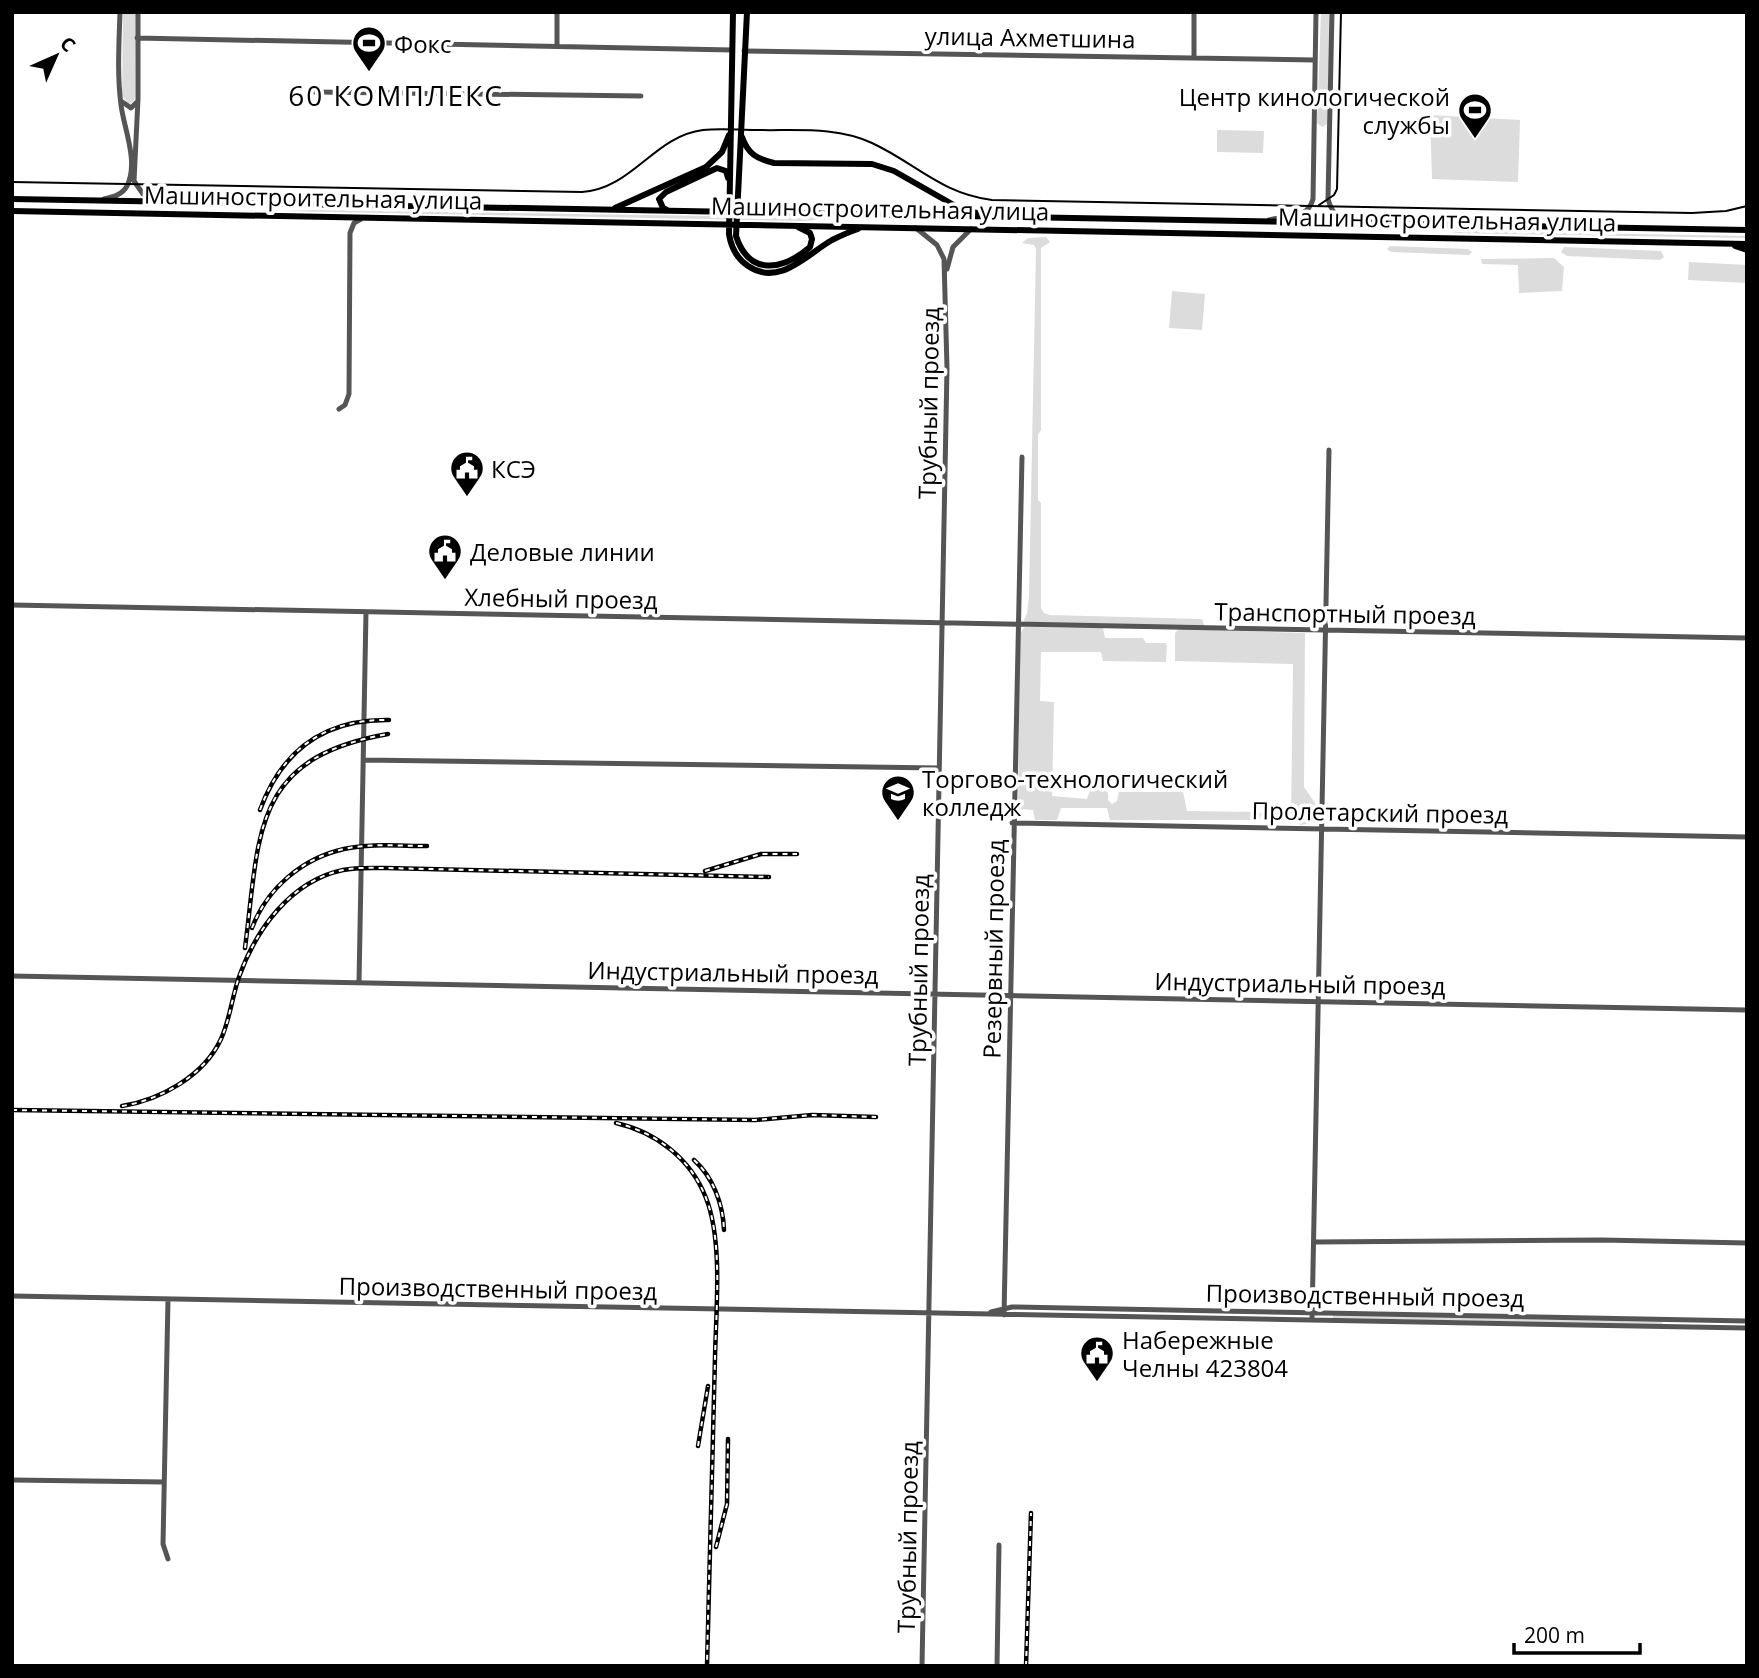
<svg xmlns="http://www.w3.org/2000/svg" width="1759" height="1678" font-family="'Open Sans',sans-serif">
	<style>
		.green { fill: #dcdcdc }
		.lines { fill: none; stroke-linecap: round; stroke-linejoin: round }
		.minor { stroke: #555; stroke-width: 5 }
		.major { stroke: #000; stroke-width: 6 }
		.tram { stroke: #000; stroke-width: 2 }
		.rail-casing { stroke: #000; stroke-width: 4.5 }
		.rail { stroke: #fff; stroke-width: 2; stroke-dasharray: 5; stroke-linecap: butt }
		.labels { text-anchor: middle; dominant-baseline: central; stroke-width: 7; stroke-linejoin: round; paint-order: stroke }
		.street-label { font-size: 24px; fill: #000; stroke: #fff }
		.poi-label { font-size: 24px; fill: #000; stroke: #fff; text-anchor: start }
		.quarter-label { font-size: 28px; letter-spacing: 2px; fill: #000; stroke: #fff }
	</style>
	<rect width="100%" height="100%" fill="#fff"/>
	<path class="green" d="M123 12H136L135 97 133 102 129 104 122 96Z
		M1321 12H1329L1330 39 1327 124 1322 127 1317 123Z
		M1430 115 1520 120 1518 182 1432 179Z
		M1217 130 1264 131 1263 153 1217 152Z
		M314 210 841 218 804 221 281 211Z
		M1469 231 1747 236V238L1449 233Z
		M1046 237 1050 242 1041 248V430L1038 435V500L1041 503V608L1044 613 1050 615 1202 619 1204 625 1202 627 1025 622 1024 620 1027 613 1029 597 1036 249 1034 245 1022 243 1028 238Z
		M1390 246 1468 249 1472 252 1469 255 1391 252 1387 249Z
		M1564 247 1661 251 1664 257 1660 260 1567 256 1561 252Z
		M1554 258 1564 267 1562 291 1519 293 1518 265 1482 264 1481 259Z
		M1689 262 1747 265V283L1688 280Z
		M1172 291 1205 294 1202 330 1169 328Z
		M1025 627 1103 628 1105 638H1143L1146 643H1166L1167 646 1166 662 1103 661 1101 652H1041L1040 701 1054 702 1052 796 1087 799 1090 790H1105L1108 793V800L1112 804 1117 801 1119 792H1183L1187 811 1259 812 1262 814 1259 820H1110L1107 808H1061L1057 820H1035L1033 810 1020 809 1018 807 1020 633Z
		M1179 629 1305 633 1304 787 1317 806 1318 813 1311 823 1301 825 1293 822 1291 818 1293 664 1175 661V633Z
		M1333 1315 1662 1322V1325L1333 1318Z"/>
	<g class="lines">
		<path class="minor" d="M138 12V99L134 181 143 194 159 200
			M1194 12V57
			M1332 12 1328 199C1336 231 1359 214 1383 222
			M137 38 732 50
			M557 46V12
			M744 51 1315 60
			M314 92 641 96
			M121 101 131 108 137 102
			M104 199C113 197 122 195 127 186 139 162 124 129 121 105 117 75 119 43 120 12
			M1269 220C1286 215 1307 221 1313 199L1316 12
			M916 228 937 245 944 259 947 368 922 1666
			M947 269 953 247 971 229
			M339 409 345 405 349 394 350 233 354 223 361 219
			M12 605 1747 638
			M364 760 939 768
			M1012 823 1747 837
			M12 976 1747 1010
			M359 982 366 612
			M1314 1242 1602 1240 1747 1243
			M12 1296 1747 1328
			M168 1299 163 1544 168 1559
			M991 1312 1012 1307 1747 1321
			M1004 1315 1022 457
			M1312 1320 1329 450
			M12 1480 164 1482
			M997 1666 999 1545"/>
		<path class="major" d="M733 12 729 234C731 247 736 258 748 266 779 287 806 255 832 240 840 236 849 232 858 229
			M747 12 736 236C749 276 782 271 810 247L812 239 810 233 798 227
			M742 137C748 154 757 159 774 163L872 164 894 171 959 208 980 214
			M12 199 1747 230
			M615 208 706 167 722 152 729 135
			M667 210 663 208 659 199 666 192 717 168 726 171 728 178
			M12 211 1747 244
			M1735 246 1747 250"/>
		<path class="tram" d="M12 182 582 192C632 189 654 136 703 130 720 128 739 130 756 130 795 131 836 126 872 143 917 164 940 193 992 200L1692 213 1726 211 1747 206
			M1319 205 1334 195 1337 189 1341 12"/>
		<g class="rail-casing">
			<path id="rail" d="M260 810C282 750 324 719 389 720
				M705 871 761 854H797
				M252 928C267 888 303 858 344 849 370 843 400 846 427 846
				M245 948C260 833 251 758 388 734
				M122 1106C160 1100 204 1076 221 1039 230 1019 232 997 239 977 256 929 291 881 343 870 357 867 372 868 386 868L769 877
				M12 1110 755 1120 812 1115 876 1117
				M616 1123C656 1132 691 1159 706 1198 723 1241 716 1310 715 1357 713 1460 709 1563 707 1666
				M694 1160C713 1177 723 1204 724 1230
				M698 1446 708 1386
				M716 1547 727 1504 728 1439
				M1026 1666 1031 1513"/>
		</g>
		<use href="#rail" class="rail"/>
	</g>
	<defs>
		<g id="stadium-pin" transform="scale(1.75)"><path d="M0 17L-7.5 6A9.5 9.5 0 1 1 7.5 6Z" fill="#000" stroke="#fff"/><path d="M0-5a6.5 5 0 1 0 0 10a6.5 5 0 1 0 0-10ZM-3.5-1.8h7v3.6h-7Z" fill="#fff"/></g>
		<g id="civic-pin" transform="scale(1.75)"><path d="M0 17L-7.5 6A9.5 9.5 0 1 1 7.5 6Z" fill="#000" stroke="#fff"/><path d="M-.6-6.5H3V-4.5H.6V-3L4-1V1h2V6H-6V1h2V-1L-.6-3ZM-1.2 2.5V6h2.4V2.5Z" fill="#fff"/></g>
		<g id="university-pin" transform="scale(1.75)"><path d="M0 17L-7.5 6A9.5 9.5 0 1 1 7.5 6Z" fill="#000" stroke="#fff"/><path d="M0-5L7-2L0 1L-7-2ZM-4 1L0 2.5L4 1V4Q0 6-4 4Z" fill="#fff"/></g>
	</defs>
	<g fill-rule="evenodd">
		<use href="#stadium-pin" x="369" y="43"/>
		<use href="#stadium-pin" x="1475" y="110"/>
		<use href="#civic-pin" x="467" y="468"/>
		<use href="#civic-pin" x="445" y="551"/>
		<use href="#university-pin" x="898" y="792"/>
		<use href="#civic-pin" x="1097" y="1353"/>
	</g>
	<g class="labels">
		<g class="street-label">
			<text transform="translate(1030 37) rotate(1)">улица Ахметшина</text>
			<text transform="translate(313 197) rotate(1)">Машиностроительная улица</text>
			<text transform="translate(880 208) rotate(1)">Машиностроительная улица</text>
			<text transform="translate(1447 219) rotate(1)">Машиностроительная улица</text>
			<text transform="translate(928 403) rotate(-89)">Трубный проезд</text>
			<text transform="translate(561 598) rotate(1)">Хлебный проезд</text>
			<text transform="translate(1345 613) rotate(1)">Транспортный проезд</text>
			<text transform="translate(1380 812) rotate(1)">Пролетарский проезд</text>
			<text transform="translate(993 949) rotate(-89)">Резервный проезд</text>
			<text transform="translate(918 970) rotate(-89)">Трубный проезд</text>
			<text transform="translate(733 972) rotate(1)">Индустриальный проезд</text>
			<text transform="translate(1300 983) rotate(1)">Индустриальный проезд</text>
			<text transform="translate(498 1288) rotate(1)">Производственный проезд</text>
			<text transform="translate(1365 1295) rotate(1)">Производственный проезд</text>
			<text transform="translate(907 1537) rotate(-89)">Трубный проезд</text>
		</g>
		<g class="poi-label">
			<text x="394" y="43">Фокс</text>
			<text x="1450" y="96" text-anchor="end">Центр кинологической<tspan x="1450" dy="28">службы</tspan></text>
			<text x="491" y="468">КСЭ</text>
			<text x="470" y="551">Деловые линии</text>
			<text x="922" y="778">Торгово-технологический<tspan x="922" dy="28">колледж</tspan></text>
			<text x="1122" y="1339">Набережные<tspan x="1122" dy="28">Челны 423804</tspan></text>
		</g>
		<g class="quarter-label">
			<text x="396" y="95">60 КОМПЛЕКС</text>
		</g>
	</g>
	<rect width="1759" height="1678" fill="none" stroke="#000000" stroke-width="28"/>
	<g transform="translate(56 56) rotate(45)" stroke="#ffffff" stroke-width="5" paint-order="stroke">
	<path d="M0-5L12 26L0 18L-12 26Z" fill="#000000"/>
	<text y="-10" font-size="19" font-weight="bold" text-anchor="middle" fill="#000000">С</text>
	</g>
	<path d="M1514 1643v10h126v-10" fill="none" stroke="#000000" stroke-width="3.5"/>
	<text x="1524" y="1643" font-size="21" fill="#000000" stroke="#ffffff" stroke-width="5" paint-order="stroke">200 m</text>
</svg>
